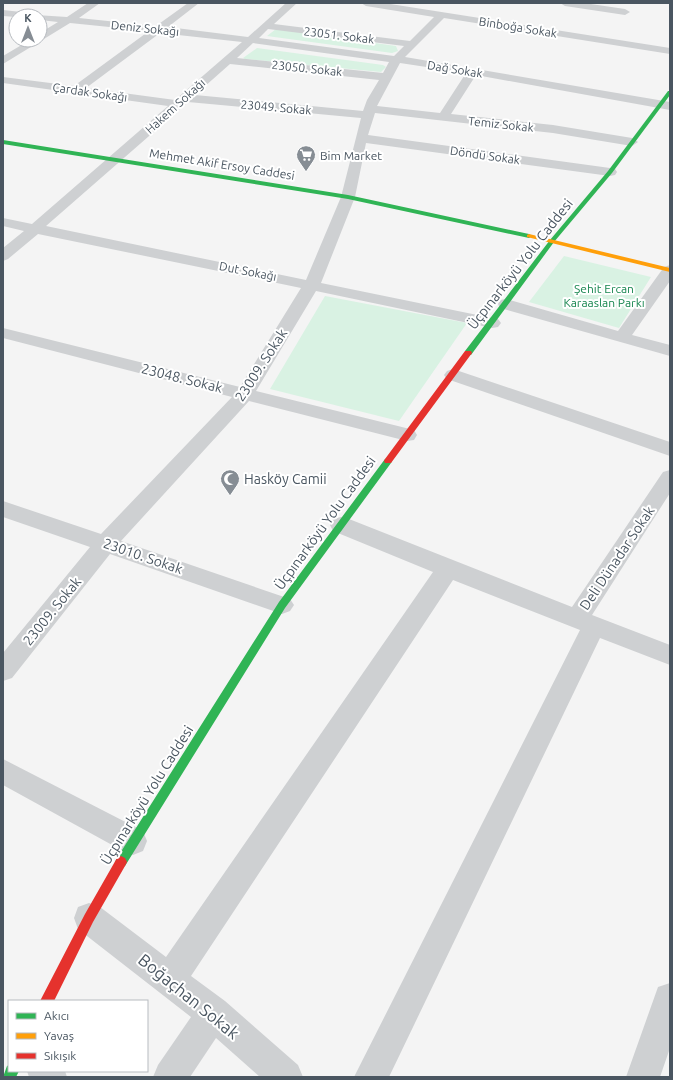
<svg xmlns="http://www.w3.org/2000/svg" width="673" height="1080" font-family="Ubuntu,sans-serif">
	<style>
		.green { fill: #d9f2e3 }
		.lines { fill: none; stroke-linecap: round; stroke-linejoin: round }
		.street { fill: #ced0d2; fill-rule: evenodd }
		.fast { fill: #30b455; fill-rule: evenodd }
		.slow { fill: #ff9f0a; fill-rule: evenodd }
		.jam { fill: #e5322d; fill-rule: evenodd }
		.labels { text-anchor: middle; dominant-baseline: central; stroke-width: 4; stroke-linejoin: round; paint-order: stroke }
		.far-street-label { font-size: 12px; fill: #4a5661; stroke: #fff }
		.far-poi-label { font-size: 12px; fill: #4a5661; stroke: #fff; text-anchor: start }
		.far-park-label { font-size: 12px; fill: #17864f; stroke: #fff }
		.street-label { font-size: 14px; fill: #4a5661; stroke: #fff }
		.poi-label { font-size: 14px; fill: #4a5661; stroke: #fff; text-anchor: start }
		.near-street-label { font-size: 17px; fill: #4a5661; stroke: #fff }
	</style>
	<rect width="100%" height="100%" fill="#f4f4f4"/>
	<path class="green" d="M276 29 396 46 398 51 392 53 267 36Z
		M257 48 383 65 386 67 381 72 245 59 243 58Z
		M564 256 651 277 619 328 529 302Z
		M325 296 467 323 399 421 270 389Z"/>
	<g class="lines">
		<path class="street" d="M88 3H100L79 18 156 26 188 3H199L168 27 248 37 286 3H297L274 24 410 41 434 17 366 6 361 3H384L670 48V54L444 18 405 57 670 102V110L476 75 451 114 553 125 632 138 638 142 632 146 553 133 375 113 368 135 610 168 615 169 617 172 615 175 610 176 366 143 355 197 321 283 492 318 498 319 501 323 498 327 492 328 316 291 256 391 414 430 417 435 414 440 407 441 249 401 121 541 290 599 294 605 290 611 282 614 110 554 12 678 3 681V653L90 547 3 517V501L101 534 232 397 3 338V328L240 387 301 288 38 234 8 259 3 261V248L24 231 3 226V218L32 224 168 106 3 83V77L74 86 149 31 70 23 3 64V56L30 40H40V33L58 22 40 20V16L36 15 67 17ZM268 29 404 46 394 56 259 38ZM160 33 242 42 175 100 86 88ZM253 43 389 62 383 73 237 58ZM400 63 466 73 440 113 377 106ZM230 64 379 80 367 100 363 111 195 95ZM188 102 361 118 341 197 306 280 46 226Z
			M560 3H584L625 9 630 12 625 15 565 6Z
			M3 10 30 13 35 16H16V17L3 16Z
			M670 265V281L632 335 670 345V356L500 308 498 304 500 300 506 299 618 331 664 267Z
			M453 369 670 442V456L447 379 444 375 447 371Z
			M670 470V493L592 615 670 645V665L600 638 389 1077H354L580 630 453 580 191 976 225 1001 298 1065 303 1077H260L216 1038 190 1077H153L158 1065 191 1017 78 929 74 918 78 907 89 903 100 907 166 957 433 572 333 531 330 525 333 519 341 517 349 519 572 607 663 472Z
			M3 759 143 831 147 841 143 851 133 855 123 851 3 785Z
			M670 983V1048L660 1077H626L658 987Z
			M27 1071H65L67 1077H29Z"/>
		<path class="fast" d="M668 91H670V95L612 173 554 242 471 355H465V351L550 240 608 171Z
			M3 140 348 195 529 234 532 236 529 238 348 199 3 144Z
			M388 458 391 459 392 461 391 463 285 608 125 866 121 868 117 866 115 862 117 858 279 602 385 459Z
			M9 1065V1071H19L16 1077H3L7 1066Z"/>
		<path class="slow" d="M529 234 670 268V272L527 237V235Z"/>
		<path class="jam" d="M465 351H471L472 353 391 463H385L384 461 385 459Z
			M121 856 125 858 127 862 125 866 93 922 54 1001H40L85 914 117 858Z"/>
	</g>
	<defs>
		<g id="supermarket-pin" transform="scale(1)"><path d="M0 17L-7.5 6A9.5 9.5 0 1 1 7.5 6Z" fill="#868d94" stroke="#fff"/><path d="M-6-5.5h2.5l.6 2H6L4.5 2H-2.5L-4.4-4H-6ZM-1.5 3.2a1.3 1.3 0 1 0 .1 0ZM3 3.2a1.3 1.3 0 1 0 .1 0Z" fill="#fff"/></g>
		<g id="mosque-pin" transform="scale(1)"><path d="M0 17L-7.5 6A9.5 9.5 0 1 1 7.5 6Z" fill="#868d94" stroke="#fff"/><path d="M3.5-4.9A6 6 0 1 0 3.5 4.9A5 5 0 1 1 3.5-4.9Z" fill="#fff"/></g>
	</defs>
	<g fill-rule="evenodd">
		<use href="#supermarket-pin" x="306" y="155"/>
		<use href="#mosque-pin" x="230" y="479"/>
	</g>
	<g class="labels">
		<g class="far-street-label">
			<text transform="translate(518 27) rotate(9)">Binboğa Sokak</text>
			<text transform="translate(145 28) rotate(6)">Deniz Sokağı</text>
			<text transform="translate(339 35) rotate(7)">23051. Sokak</text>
			<text transform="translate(307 68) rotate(6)">23050. Sokak</text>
			<text transform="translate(455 69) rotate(9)">Dağ Sokak</text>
			<text transform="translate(90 92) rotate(8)">Çardak Sokağı</text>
			<text transform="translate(175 106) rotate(-42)">Hakem Sokağı</text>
			<text transform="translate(276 107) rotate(5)">23049. Sokak</text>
			<text transform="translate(501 124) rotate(6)">Temiz Sokak</text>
			<text transform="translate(485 155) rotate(8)">Döndü Sokak</text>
			<text transform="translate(222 164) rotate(9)">Mehmet Akif Ersoy Caddesi</text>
			<text transform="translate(248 271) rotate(11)">Dut Sokağı</text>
		</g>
		<g class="far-poi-label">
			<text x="320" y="155">Bim Market</text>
		</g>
		<g class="far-park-label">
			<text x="604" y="288">Şehit Ercan<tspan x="604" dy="14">Karaaslan Parkı</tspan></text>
		</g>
		<g class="street-label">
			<text transform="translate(520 264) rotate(-52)">Üçpınarköyü Yolu Caddesi</text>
			<text transform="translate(261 365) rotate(-57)">23009. Sokak</text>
			<text transform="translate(182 378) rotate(14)">23048. Sokak</text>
			<text transform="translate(325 523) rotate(-54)">Üçpınarköyü Yolu Caddesi</text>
			<text transform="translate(143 556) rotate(19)">23010. Sokak</text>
			<text transform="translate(617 558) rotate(-56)">Deli Dünadar Sokak</text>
			<text transform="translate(52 611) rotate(-51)">23009. Sokak</text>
			<text transform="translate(147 795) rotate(-58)">Üçpınarköyü Yolu Caddesi</text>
		</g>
		<g class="poi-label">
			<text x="244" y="479">Hasköy Camii</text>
		</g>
		<g class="near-street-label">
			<text transform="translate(189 996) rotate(39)">Boğaçhan Sokak</text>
		</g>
	</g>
	<rect width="673" height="1080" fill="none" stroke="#4a5661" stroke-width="8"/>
	<rect x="8" y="1000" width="140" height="72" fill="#ffffff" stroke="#b7bbc0"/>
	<rect x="16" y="1013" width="20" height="6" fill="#30b455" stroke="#b7bbc0"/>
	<text x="44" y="1020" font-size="12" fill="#4a5661">Akıcı</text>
	<rect x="16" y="1033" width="20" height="6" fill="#ff9f0a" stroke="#b7bbc0"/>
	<text x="44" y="1040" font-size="12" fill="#4a5661">Yavaş</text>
	<rect x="16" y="1053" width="20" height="6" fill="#e5322d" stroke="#b7bbc0"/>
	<text x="44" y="1060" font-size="12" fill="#4a5661">Sıkışık</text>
	<g transform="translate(28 28)"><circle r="19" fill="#ffffff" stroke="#b7bbc0"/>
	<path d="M0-3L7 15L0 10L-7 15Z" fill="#868d94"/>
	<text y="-6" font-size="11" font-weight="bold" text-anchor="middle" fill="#4a5661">K</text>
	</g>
</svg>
